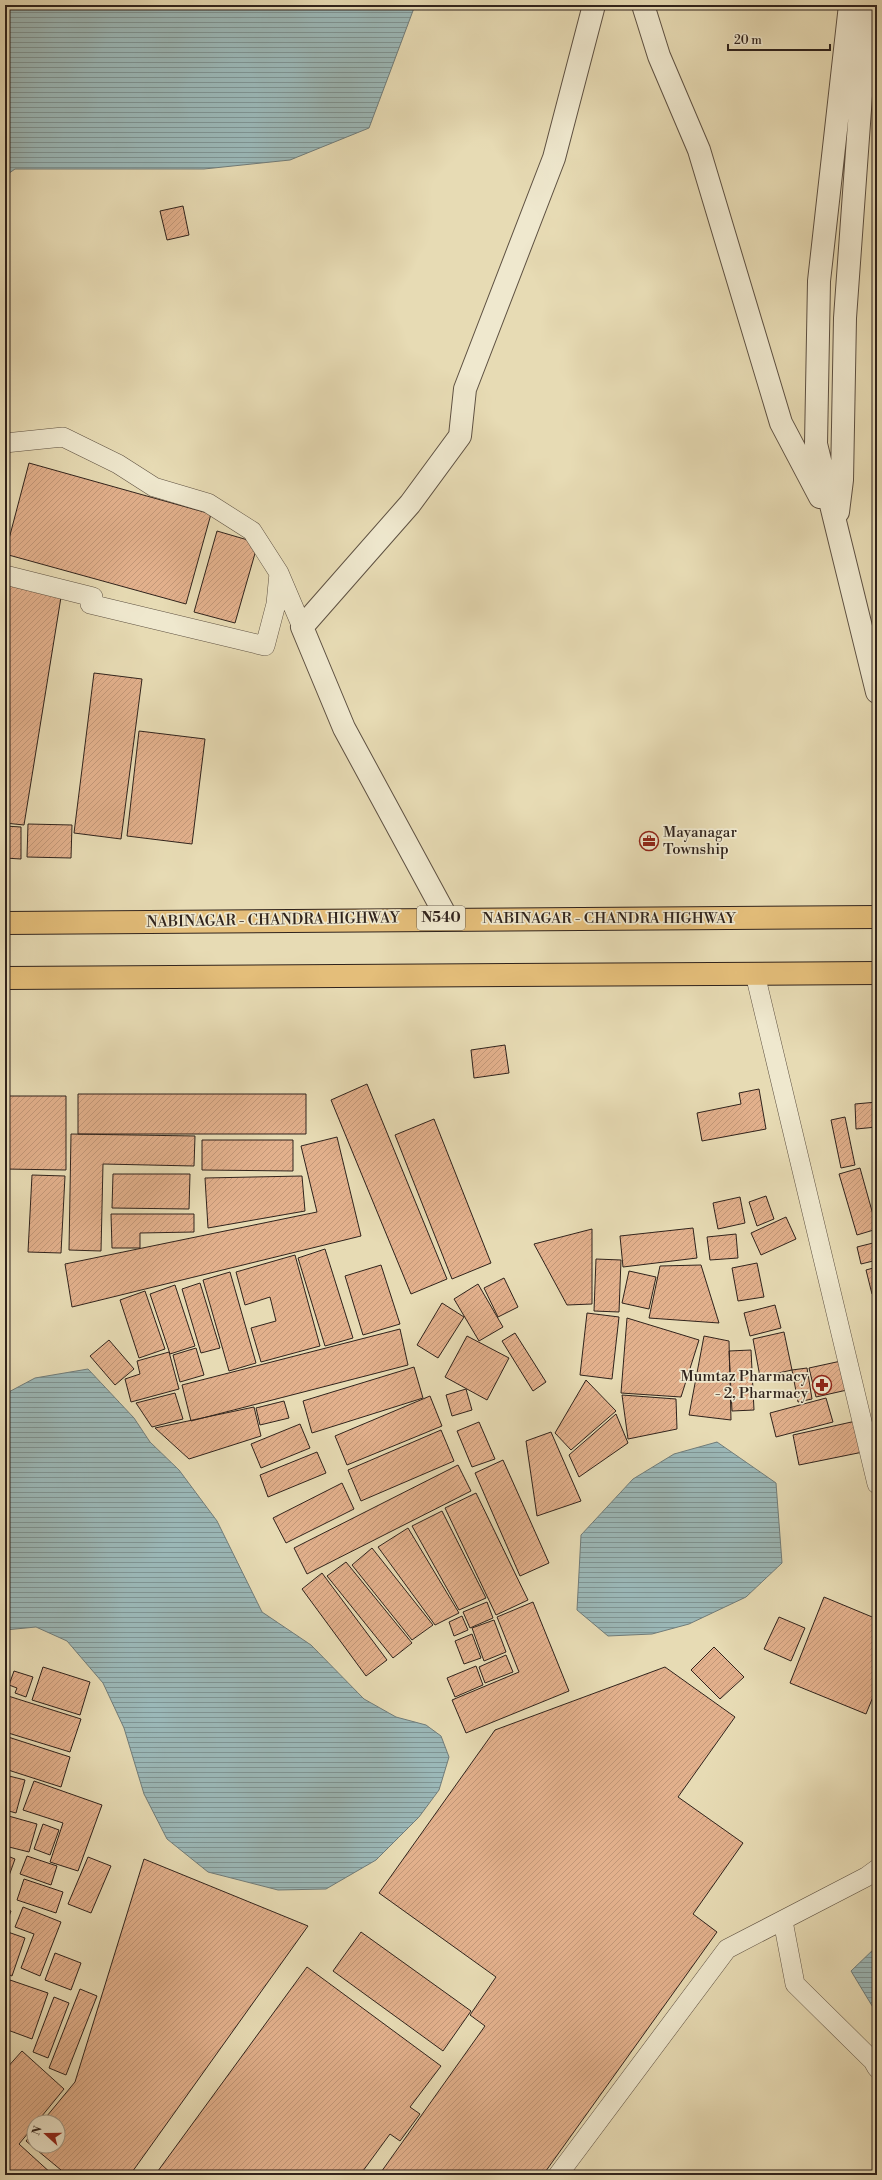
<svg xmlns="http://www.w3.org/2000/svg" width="882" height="2180" font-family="'Libre Bodoni',serif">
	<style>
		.water { fill: url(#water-rules); stroke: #707c7a }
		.building { fill: url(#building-hatch); stroke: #30231c }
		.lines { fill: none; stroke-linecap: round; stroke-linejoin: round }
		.service-casing { stroke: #5e5142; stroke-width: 20 }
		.minor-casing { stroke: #5e5142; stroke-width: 24 }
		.trunk-casing { stroke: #30231c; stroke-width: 24 }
		.service { stroke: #efe8ce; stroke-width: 19 }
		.minor { stroke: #efe8ce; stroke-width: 22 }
		.trunk { stroke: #e4be7a; stroke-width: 22 }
		.labels { text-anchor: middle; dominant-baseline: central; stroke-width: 3.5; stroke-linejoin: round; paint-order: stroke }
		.shield { fill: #efe8ce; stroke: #695e51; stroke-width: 1 }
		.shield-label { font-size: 14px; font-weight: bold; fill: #30231c }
		.poi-label { font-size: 15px; fill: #30231c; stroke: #efe8ce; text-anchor: start }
		.street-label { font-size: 15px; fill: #30231c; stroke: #efe8ce }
	</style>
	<defs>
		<pattern id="water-rules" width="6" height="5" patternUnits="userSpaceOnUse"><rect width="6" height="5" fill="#9bb8b8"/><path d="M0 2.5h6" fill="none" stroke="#7f9595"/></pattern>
		<pattern id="building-hatch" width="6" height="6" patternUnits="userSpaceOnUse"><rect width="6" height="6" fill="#e2b08c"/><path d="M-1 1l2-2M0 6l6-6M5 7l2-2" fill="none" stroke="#c29778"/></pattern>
	</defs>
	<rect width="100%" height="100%" fill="#e7dbb4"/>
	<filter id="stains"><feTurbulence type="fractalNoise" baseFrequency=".005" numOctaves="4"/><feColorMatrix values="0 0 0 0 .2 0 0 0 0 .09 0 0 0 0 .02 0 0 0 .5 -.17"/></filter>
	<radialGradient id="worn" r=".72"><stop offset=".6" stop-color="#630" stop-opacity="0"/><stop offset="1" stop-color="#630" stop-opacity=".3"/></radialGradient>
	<path class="water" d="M5 5H420L414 8 369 128 290 160 204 169H15L5 176Z
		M88 1369 134 1418 150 1442 179 1470 217 1521 262 1612 311 1645 364 1699 396 1717 426 1725 441 1736 449 1757 439 1790 419 1817 376 1860 326 1889 278 1890 208 1872 167 1839 144 1794 124 1728 103 1683 67 1641 36 1627 5 1630V1394L35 1378Z
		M717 1442 776 1483 782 1563 746 1597 689 1624 652 1634 608 1636 577 1610 581 1535 633 1479 674 1454Z
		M877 1946V2014L851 1971Z"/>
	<path class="building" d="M183 206 189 235 167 240 160 211Z
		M29 463 211 514 186 604 5 554Z
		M217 531 258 543 235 623 194 612Z
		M5 585 62 591 24 825 5 823Z
		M94 673 142 679 121 839 74 833Z
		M139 731 205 739 192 844 127 836Z
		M28 824 72 825 71 858 27 857Z
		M5 826 21 827V859L5 858Z
		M505 1045 509 1073 474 1078 471 1050Z
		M367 1084 447 1279 411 1294 331 1100Z
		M759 1089 766 1129 702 1141 697 1113 741 1104 739 1093Z
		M78 1094H306V1134H78Z
		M5 1096H66V1170L5 1169Z
		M877 1102V1127L856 1129 855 1104Z
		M845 1117 855 1165 841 1168 831 1120Z
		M434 1119 491 1263 452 1279 395 1135Z
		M71 1134 195 1136 194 1166 103 1164 101 1251 69 1250Z
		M337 1137 361 1236 72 1307 65 1264 317 1212 301 1146Z
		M202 1140H293V1171L202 1170Z
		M860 1168 877 1229 857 1235 839 1174Z
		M113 1174H190L189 1209 112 1208Z
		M32 1175 65 1176 61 1253 28 1252Z
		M302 1176 305 1211 208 1228 205 1178Z
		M766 1196 774 1219 757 1226 749 1202Z
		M740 1197 745 1223 718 1229 713 1203Z
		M111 1214H194V1232L140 1233V1248H112Z
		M786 1217 796 1239 761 1255 751 1233Z
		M693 1228 697 1258 623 1267 620 1236Z
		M592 1229V1304L567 1305 534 1244Z
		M736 1234 738 1258 710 1260 707 1237Z
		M877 1242V1260L861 1264 857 1247Z
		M325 1249 353 1338 325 1346 298 1258Z
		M295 1255 320 1346 261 1362 251 1328 276 1321 270 1297 245 1305 236 1272Z
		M596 1259 621 1260 619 1312 594 1311Z
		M757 1263 764 1297 738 1301 732 1268Z
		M381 1265 400 1324 363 1335 345 1276Z
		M701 1265 719 1323 649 1318 660 1266Z
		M877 1267V1293L872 1294 866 1270Z
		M629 1271 656 1277 649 1309 622 1303Z
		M230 1272 256 1363 229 1371 203 1280Z
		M504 1278 518 1307 498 1317 484 1288Z
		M200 1283 220 1348 201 1353 182 1289Z
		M478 1284 503 1327 479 1341 454 1299Z
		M175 1285 195 1346 170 1354 150 1294Z
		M145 1291 165 1349 139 1358 120 1300Z
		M442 1303 464 1317 438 1358 417 1345Z
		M775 1305 781 1328 750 1336 744 1313Z
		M587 1313 619 1317 612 1379 580 1375Z
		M627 1318 699 1340 681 1397 621 1393Z
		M400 1329 408 1365 191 1421 182 1385Z
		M784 1332 792 1370 760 1377 753 1339Z
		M515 1333 546 1382 533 1391 502 1341Z
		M467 1336 509 1358 487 1400 445 1377Z
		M704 1336 729 1341 731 1420 689 1415Z
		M109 1340 134 1369 115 1385 90 1356Z
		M196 1348 204 1375 180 1382 173 1355Z
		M751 1350 754 1410 732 1411 729 1351Z
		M169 1352 179 1389 131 1402 125 1379 140 1374 137 1361Z
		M841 1361 847 1390 816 1397 809 1368Z
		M414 1367 423 1398 312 1433 303 1401Z
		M807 1368 812 1399 798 1402 792 1370Z
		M586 1380 616 1411 571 1450 555 1433Z
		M466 1389 472 1410 452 1416 446 1395Z
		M175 1393 183 1419 152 1427 136 1403Z
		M622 1395 676 1399 677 1429 628 1439Z
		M430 1396 442 1426 347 1465 335 1436Z
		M826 1398 833 1422 776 1437 770 1413Z
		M284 1401 289 1418 260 1425 256 1408Z
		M254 1407 261 1436 189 1459 155 1428Z
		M616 1414 628 1443 579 1477 569 1455Z
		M856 1421 863 1452 799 1465 793 1435Z
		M479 1422 495 1459 472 1467 457 1431Z
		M300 1424 310 1448 261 1468 251 1444Z
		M441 1430 454 1461 361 1501 348 1470Z
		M551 1432 581 1501 537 1516 526 1441Z
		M317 1452 326 1473 268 1497 260 1475Z
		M503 1460 549 1563 520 1576 475 1473Z
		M458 1465 471 1491 307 1574 294 1548Z
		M342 1483 354 1509 286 1543 273 1518Z
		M476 1493 528 1600 496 1615 445 1508Z
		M442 1511 486 1598 459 1610 412 1526Z
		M408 1528 459 1613 435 1625 378 1547Z
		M372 1548 433 1625 412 1640 352 1565Z
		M346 1562 412 1643 393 1658 327 1576Z
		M322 1573 387 1660 366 1676 302 1589Z
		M824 1597 877 1619V1687L866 1714 790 1683Z
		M487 1602 493 1618 470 1628 463 1612Z
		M533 1602 569 1691 466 1733 452 1700 519 1672 497 1617Z
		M462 1616 468 1630 454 1636 449 1622Z
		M779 1617 805 1628 791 1661 764 1649Z
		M494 1620 506 1652 484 1661 472 1628Z
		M472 1634 481 1658 464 1664 455 1641Z
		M714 1647 744 1677 720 1699 691 1670Z
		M506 1655 513 1672 485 1683 479 1667Z
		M476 1666 483 1685 455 1697 447 1678Z
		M43 1667 90 1682 80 1715 32 1700Z
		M665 1667 735 1717 678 1797 743 1843 693 1914 717 1932 543 2175H379L485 2026 470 2015 496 1977 379 1893 495 1730Z
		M14 1671 33 1677 26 1697 15 1693 17 1688 9 1685Z
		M5 1695 81 1719 70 1752 5 1732Z
		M5 1736 70 1757 61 1787 5 1769Z
		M5 1775 25 1780 16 1813 5 1810Z
		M34 1781 102 1805 78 1871 50 1862 63 1823 23 1810Z
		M5 1815 37 1824 29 1852 5 1846Z
		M43 1824 59 1830 50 1855 34 1849Z
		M5 1855 15 1859 5 1887Z
		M27 1856 57 1866 51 1885 20 1874Z
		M88 1857 111 1866 91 1913 68 1904Z
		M144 1859 308 1926 130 2175H67L26 2141 34 2131V2146H58V2122H42L75 2082Z
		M24 1879 63 1892 56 1913 17 1900Z
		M23 1907 61 1922 40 1976 21 1968 34 1934 15 1927Z
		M5 1909 11 1911 5 1927Z
		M5 1931 25 1938 12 1976 5 1973Z
		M361 1932 471 2011 443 2051 333 1971Z
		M55 1953 81 1963 71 1990 45 1980Z
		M307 1967 441 2066 410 2107 420 2114 400 2141 390 2134 360 2175H155Z
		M10 1980 48 1993 32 2039 5 2029V1993Z
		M80 1989 97 1996 66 2075 49 2068Z
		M54 1997 69 2003 48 2058 33 2052Z
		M22 2051 64 2089 37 2122H34V2126L19 2144 53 2175H5V2070Z"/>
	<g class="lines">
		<g class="service-casing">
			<path id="service" d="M5 443 63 437 118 464 154 487 208 503 252 531 279 573
				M5 575 93 597 90 604 265 646 276 604 279 573 302 627
				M755 974 877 1484
				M783 1921 795 1984 873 2061 877 2068
				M558 2175 727 1949 866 1877 877 1869"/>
		</g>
		<g class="minor-casing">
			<path id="minor" d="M643 5 659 56 699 150 781 423 820 497
				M850 5 819 281 816 444 877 692
				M838 512 842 480 845 318 864 54 871 5
				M447 918 344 728 302 627 410 504 460 436 465 389 554 158 594 5"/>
		</g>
		<g class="trunk-casing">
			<path id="trunk" d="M5 923 877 917
				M5 978 877 973"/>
		</g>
		<use href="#service" class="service"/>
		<use href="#minor" class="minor"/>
		<use href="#trunk" class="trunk"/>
	</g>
	<defs>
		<g id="office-ring" transform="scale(1)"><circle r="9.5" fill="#efe8ce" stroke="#8f2418" stroke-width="1.5"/><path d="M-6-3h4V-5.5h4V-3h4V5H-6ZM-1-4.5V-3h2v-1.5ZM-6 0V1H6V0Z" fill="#8f2418"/></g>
		<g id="pharmacy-ring" transform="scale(1)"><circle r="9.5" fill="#efe8ce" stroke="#8f2418" stroke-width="1.5"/><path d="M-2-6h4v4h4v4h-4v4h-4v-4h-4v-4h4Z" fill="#8f2418"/></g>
	</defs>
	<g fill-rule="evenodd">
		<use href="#office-ring" x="649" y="841"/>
		<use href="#pharmacy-ring" x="822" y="1385"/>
	</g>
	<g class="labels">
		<rect class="shield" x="417" y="906" width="48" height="24" rx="3"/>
		<g class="shield-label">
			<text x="441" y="918">N540</text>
		</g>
		<g class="poi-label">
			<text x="663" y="832">Mayanagar<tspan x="663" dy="17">Township</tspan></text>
			<text x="808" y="1376" text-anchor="end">Mumtaz Pharmacy<tspan x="808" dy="17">- 2, Pharmacy</tspan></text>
		</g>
		<g class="street-label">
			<text x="609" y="918">NABINAGAR - CHANDRA HIGHWAY</text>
			<text transform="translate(273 920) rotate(-1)">NABINAGAR - CHANDRA HIGHWAY</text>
		</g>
	</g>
	<rect width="882" height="2180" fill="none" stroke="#e7dbb4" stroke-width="20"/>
	<rect x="6" y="6" width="870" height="2168" fill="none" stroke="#30231c" stroke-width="2"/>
	<rect x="10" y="10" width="862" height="2160" fill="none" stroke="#30231c"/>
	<g transform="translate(46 2134) rotate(291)"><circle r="19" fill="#efe8ce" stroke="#a39987"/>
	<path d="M0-3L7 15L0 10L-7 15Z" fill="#8f2418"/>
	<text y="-6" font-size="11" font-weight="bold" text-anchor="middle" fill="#30231c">N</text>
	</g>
	<path d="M728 44v6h102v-6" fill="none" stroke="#30231c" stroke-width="2"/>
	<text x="734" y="44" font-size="12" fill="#30231c" stroke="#efe8ce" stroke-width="3" paint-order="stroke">20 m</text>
	<rect width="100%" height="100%" filter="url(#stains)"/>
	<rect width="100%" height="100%" fill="url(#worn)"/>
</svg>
